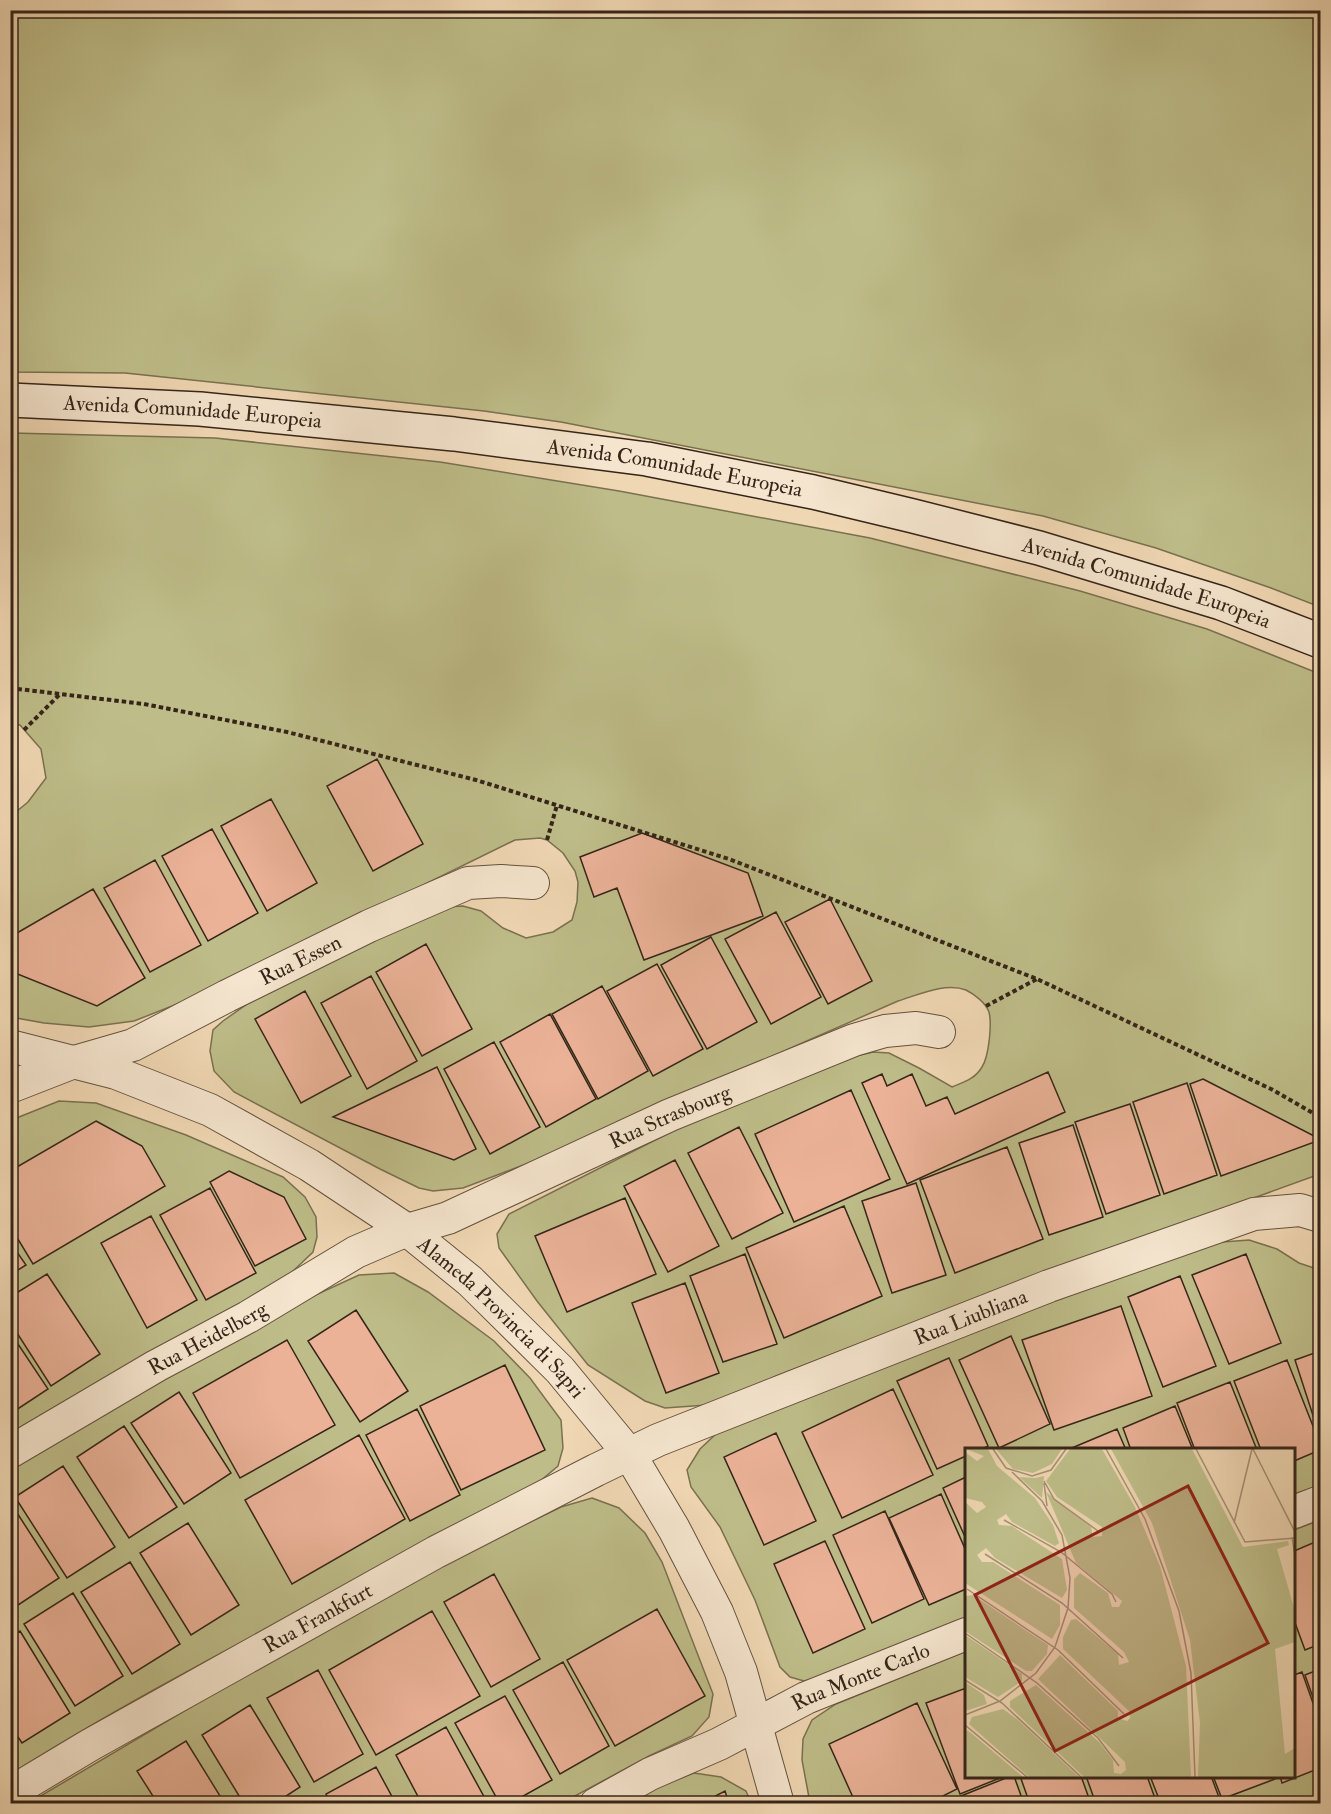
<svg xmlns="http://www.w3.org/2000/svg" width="1331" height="1814" font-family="'IM FELL Double Pica',serif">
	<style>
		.green { fill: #bebd89; stroke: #7a7150; stroke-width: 1.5 }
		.building { fill: #ebb298; stroke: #352518; stroke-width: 1.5 }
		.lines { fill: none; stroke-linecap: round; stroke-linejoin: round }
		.street-casing { stroke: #64523f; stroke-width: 34 }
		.secondary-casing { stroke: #352518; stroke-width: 36 }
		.path { stroke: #352518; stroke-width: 4; stroke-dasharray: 4.5 3; stroke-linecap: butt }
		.street { stroke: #f5e5ce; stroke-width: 32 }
		.secondary { stroke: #f5e5ce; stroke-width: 33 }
		.labels { text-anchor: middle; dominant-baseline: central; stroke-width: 4.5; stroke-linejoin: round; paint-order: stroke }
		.street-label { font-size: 21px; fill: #352518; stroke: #f5e5ce }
		.inset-road { fill: none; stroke: #a59075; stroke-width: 1.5 }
		.view { fill: #8f2418; fill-opacity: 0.15; stroke: #8f2418; stroke-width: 3 }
		.inset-edge { fill: none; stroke: #352518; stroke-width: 3 }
	</style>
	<rect width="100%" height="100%" fill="#f0d7b3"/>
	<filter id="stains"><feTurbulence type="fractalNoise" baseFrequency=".00333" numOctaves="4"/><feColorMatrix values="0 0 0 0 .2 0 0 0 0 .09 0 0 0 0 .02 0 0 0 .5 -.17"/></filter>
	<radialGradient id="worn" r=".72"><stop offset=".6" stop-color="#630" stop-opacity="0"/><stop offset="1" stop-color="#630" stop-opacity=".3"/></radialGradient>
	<path class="green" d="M11 10 1320 11V607L1271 588 1156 548 1043 516 561 422 484 411 125 373 11 372Z
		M11 433 215 438 440 462 619 491 870 538 1080 591 1207 629 1320 674V1174L988 1294 776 1376 721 1404 665 1408 645 1401 588 1365 537 1301 499 1248 497 1234 509 1214 677 1129 856 1056 873 1052 889 1053 919 1068 952 1087C964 1082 975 1079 982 1067 989 1056 992 1024 989 1012 986 1003 974 994 966 990 945 982 918 995 898 1001L526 1164 463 1188 433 1191 419 1188 380 1169 234 1092 214 1071 210 1051 213 1030 223 1021 253 1000 443 907 463 906 481 911 503 928 526 938 553 932 572 920 577 902 578 882 575 871 563 853 547 840 540 838 515 840 195 997 134 1021 89 1027 44 1023 11 1017V816L28 802 46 778 41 749 20 725 11 724Z
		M59 1101 96 1103 186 1135 283 1177 305 1197 316 1217 317 1237 313 1252 292 1272 260 1295 134 1361 11 1433 10 1123 19 1117Z
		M1249 1240 1277 1249 1299 1263 1320 1270V1485L1294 1494V1450H966V1618L817 1678 804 1681 790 1677 780 1667 755 1600 720 1527 691 1487 687 1470 700 1449 717 1433 867 1372 1209 1243Z
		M394 1273 428 1292 494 1341 530 1378 561 1420 563 1448 558 1466 540 1481C469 1518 399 1558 328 1596 221 1653 114 1709 11 1774V1469L91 1421 309 1298 359 1275Z
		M592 1498 619 1508 645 1533 662 1562 713 1694 709 1717 692 1736 649 1756 562 1803 27 1804 340 1619 479 1547 561 1507Z
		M1320 1520V1800L1310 1804 810 1803 802 1760 803 1739 812 1720 836 1704 966 1651V1776H1294V1530Z
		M694 1773 721 1777 746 1791 751 1803 627 1804 659 1786Z"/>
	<path class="building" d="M377 759 423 844 373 871 327 786Z
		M271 799 317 883 267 911 221 826Z
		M212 829 258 913 208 941 162 856Z
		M642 833 748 873 763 916 644 960 617 888 594 897 580 857Z
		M155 860 201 945 150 972 104 888Z
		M93 889 145 978 97 1006 10 971V937Z
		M830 899 872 981 828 1004 785 922Z
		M776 912 821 997 771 1024 725 939Z
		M711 937 757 1022 707 1049 661 965Z
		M426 944 472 1029 422 1056 376 972Z
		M657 964 703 1049 653 1076 607 991Z
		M371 976 417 1061 367 1089 321 1003Z
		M602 986 648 1071 598 1099 552 1014Z
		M305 991 351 1076 301 1103 255 1019Z
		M550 1014 596 1099 546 1127 500 1042Z
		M494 1042 540 1127 490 1154 444 1069Z
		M437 1067 476 1149 454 1160 333 1117Z
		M1048 1072 1065 1112 907 1184 862 1083 882 1074 887 1086 912 1074 926 1106 947 1097 955 1114Z
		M1203 1079 1320 1139V1140L1221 1176 1190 1084Z
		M1187 1083 1217 1175 1164 1194 1133 1102Z
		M851 1090 890 1179 794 1222 755 1134Z
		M1130 1104 1160 1195 1106 1214 1075 1122Z
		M96 1121 142 1146 165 1186 33 1264 10 1226V1171Z
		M1073 1125 1103 1217 1049 1235 1019 1143Z
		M739 1127 783 1213 732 1239 688 1153Z
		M1007 1147 1043 1239 955 1273 920 1180Z
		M675 1160 719 1246 668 1272 624 1186Z
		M229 1171 284 1197 306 1239 255 1266 210 1182Z
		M916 1183 946 1275 892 1293 862 1201Z
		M210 1188 256 1273 206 1300 160 1215Z
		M625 1198 656 1274 567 1312 535 1236Z
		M844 1206 882 1296 784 1338 746 1248Z
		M151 1216 197 1300 147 1328 101 1243Z
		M10 1242 26 1265 10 1275Z
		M745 1254 777 1344 723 1362 690 1276Z
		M1246 1254 1281 1343 1229 1364 1192 1275Z
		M47 1274 100 1354 51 1386 10 1322V1297Z
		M1180 1276 1216 1366 1163 1387 1128 1297Z
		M685 1283 719 1373 666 1393 632 1303Z
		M1121 1306 1152 1396 1054 1430 1022 1340Z
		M356 1310 408 1391 360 1422 308 1341Z
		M10 1332 48 1389 10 1414Z
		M1011 1336 1050 1424 999 1448 959 1360Z
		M287 1340 335 1425 240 1478 193 1393Z
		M1320 1351V1437L1295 1360Z
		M949 1358 988 1446 980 1450H966V1456L937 1469 897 1381Z
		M1287 1360 1320 1444V1450L1294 1461V1450H1261L1234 1381Z
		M505 1365 545 1450 461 1490 420 1406Z
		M1230 1382 1257 1450H1195L1177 1403Z
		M893 1389 933 1475 842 1518 802 1432Z
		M179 1392 231 1473 184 1504 131 1423Z
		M1175 1406 1193 1450H1131L1123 1428Z
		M417 1409 460 1495 410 1521 366 1435Z
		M124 1426 177 1507 129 1538 77 1457Z
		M1117 1429 1126 1450H1067Z
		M776 1433 816 1521 764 1545 724 1457Z
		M359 1435 405 1519 292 1584 245 1500Z
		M63 1466 115 1547 67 1578 15 1497Z
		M966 1477V1539L943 1488Z
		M941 1494 966 1551V1589L929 1605 889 1518Z
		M10 1502 59 1578 12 1609 10 1607Z
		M885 1511 924 1599 872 1623 833 1535Z
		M188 1523 239 1605 191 1635 140 1553Z
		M1320 1540V1644L1305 1650 1294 1620V1551Z
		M825 1541 865 1629 813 1653 774 1564Z
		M130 1562 180 1644 132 1674 81 1592Z
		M494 1574 540 1659 491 1687 444 1602Z
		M73 1593 123 1676 75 1706 24 1624Z
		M657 1609 705 1696 615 1746 567 1660Z
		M432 1611 480 1696 376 1755 329 1670Z
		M20 1631 70 1713 22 1743 10 1725V1637Z
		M563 1662 609 1746 560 1774 513 1690Z
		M1320 1669V1717L1305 1675Z
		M318 1670 363 1754 314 1782 267 1698Z
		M1302 1672 1320 1723V1768L1282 1783 1280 1776H1294V1675Z
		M966 1688V1776H1005L960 1794 926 1703Z
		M505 1696 552 1780 509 1804H500L455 1723Z
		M917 1703 957 1789 927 1804H856L829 1744Z
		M250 1705 300 1787 274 1804H244L202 1735Z
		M446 1727 488 1804H422L396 1755Z
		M186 1741 225 1804H158L137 1771Z
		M376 1767 396 1804H331L326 1794Z
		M1011 1776H1014L1024 1804H964L961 1796Z
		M1020 1776H1081L1091 1804H1030Z
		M1086 1776H1147L1157 1804H1096Z
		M1150 1776H1211L1220 1800 1211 1804H1161Z
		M1213 1776H1275V1779L1222 1799Z
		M725 1791 729 1804H700Z"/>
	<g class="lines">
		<g class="street-casing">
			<g id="street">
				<path id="s1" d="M10 1046 116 1073 210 1110 309 1165 407 1230 470 1281 560 1370 630 1455 674 1529 717 1612 741 1672 778 1804"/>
				<path id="s2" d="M10 1087 74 1062 133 1045 227 996 369 926 468 883 501 881 533 883"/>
				<path id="s3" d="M10 1452 156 1366 248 1317 356 1252 407 1230 448 1218 670 1115 854 1040 885 1031 916 1028 939 1032"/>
				<path d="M1294 1512 1320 1502"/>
				<path id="s4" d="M10 1793 90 1745 436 1552 596 1470 658 1440 1049 1286 1254 1214 1300 1210 1320 1216"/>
				<path id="s5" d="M596 1804 650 1774 719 1744 806 1698 966 1634"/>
			</g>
		</g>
		<g class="secondary-casing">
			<g id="secondary">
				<path id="s6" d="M10 400 200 409 454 434 647 459 813 492 913 516 1039 548 1221 603 1320 641"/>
			</g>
		</g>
		<path class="path" d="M10 688 144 704 287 732 476 780 729 859 1037 979 1271 1089 1320 1117
			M24 730 60 694
			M547 840 557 805
			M986 1006 1037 979"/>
		<use href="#street" class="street"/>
		<use href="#secondary" class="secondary"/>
	</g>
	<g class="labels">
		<g class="street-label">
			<text stroke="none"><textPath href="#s6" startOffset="183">Avenida Comunidade Europeia</textPath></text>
			<text stroke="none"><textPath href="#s6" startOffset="669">Avenida Comunidade Europeia</textPath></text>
			<text stroke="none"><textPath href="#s6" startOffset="1155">Avenida Comunidade Europeia</textPath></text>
			<text stroke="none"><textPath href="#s2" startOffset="318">Rua Essen</textPath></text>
			<text stroke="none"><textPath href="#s3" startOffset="742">Rua Strasbourg</textPath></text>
			<text stroke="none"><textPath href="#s4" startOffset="1074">Rua Liubliana</textPath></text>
			<text stroke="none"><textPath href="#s1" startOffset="570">Alameda Provincia di Sapri</textPath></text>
			<text stroke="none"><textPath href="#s3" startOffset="228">Rua Heidelberg</textPath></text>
			<text stroke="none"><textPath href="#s4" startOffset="354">Rua Frankfurt</textPath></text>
			<text stroke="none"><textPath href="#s5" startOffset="294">Rua Monte Carlo</textPath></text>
		</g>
	</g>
	<g transform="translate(965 1448)">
		<rect width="330" height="330" fill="#f0d7b3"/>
		<path d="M1 1H23L32 18 70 50 88 77 94 95 90 98 47 74 41 66 32 72 34 77 47 78 97 111 102 142 97 150 30 110 21 100 12 107 17 114H28L95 157V177L87 191 0 135V54L12 65 21 59 17 54 0 50V4L12 13 19 8ZM31 1H97L87 16 68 25 48 21ZM105 1H137L170 59 195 118 221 218 226 329H119L45 259V253L71 237 134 294 148 312 149 325 156 326 161 322 160 314 73 231 95 207 153 263V270L162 273 165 270 164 263 98 201V189L106 172 111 171 153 206 154 217 164 214 159 204 109 160V131L115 125 143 145 147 159H154L157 153 111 115 81 44 126 79 128 89 137 88V79L92 49 81 33ZM146 1H227L278 99 323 93 324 97 312 101 330 163V194L310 201 320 306 330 300V329H233L235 275 225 192 187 75ZM79 28 77 50 54 29 70 30ZM8 147 83 197 82 206 67 223H61L0 183V148ZM0 187 57 226V233L33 249 0 229ZM0 234 19 247 22 256 0 263ZM38 261 53 272 114 329H64L4 276 7 269ZM0 281 6 285 58 329H0Z" fill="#bebd89"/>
		<path class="inset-road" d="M28 1 41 20 67 28 86 22 101 1M141 1 180 71 214 163 226 225 230 329M231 1 280 94 330 90M288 1 330 84M79 33 89 51 133 83M79 35 82 58M39 72 96 104 147 146 151 154M269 75 287 1M327 89 330 108M20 106 97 155 158 210M2 141 93 202 159 266M0 185 72 235 133 290 154 318M0 232 37 255 116 329M0 267 35 253 71 225 90 199 103 160 105 130 97 87 77 53 47 24M0 277 62 329"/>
		<path class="view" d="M223 38 303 195 90 303 10 147Z"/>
		<rect width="330" height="330" class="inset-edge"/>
	</g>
	<rect width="1331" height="1814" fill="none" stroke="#f0d7b3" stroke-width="36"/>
	<rect x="12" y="12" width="1307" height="1790" fill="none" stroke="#352518" stroke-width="3"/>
	<rect x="18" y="18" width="1295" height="1778" fill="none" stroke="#352518" stroke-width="1.5"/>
	<rect width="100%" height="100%" filter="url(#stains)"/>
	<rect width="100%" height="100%" fill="url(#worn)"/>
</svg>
